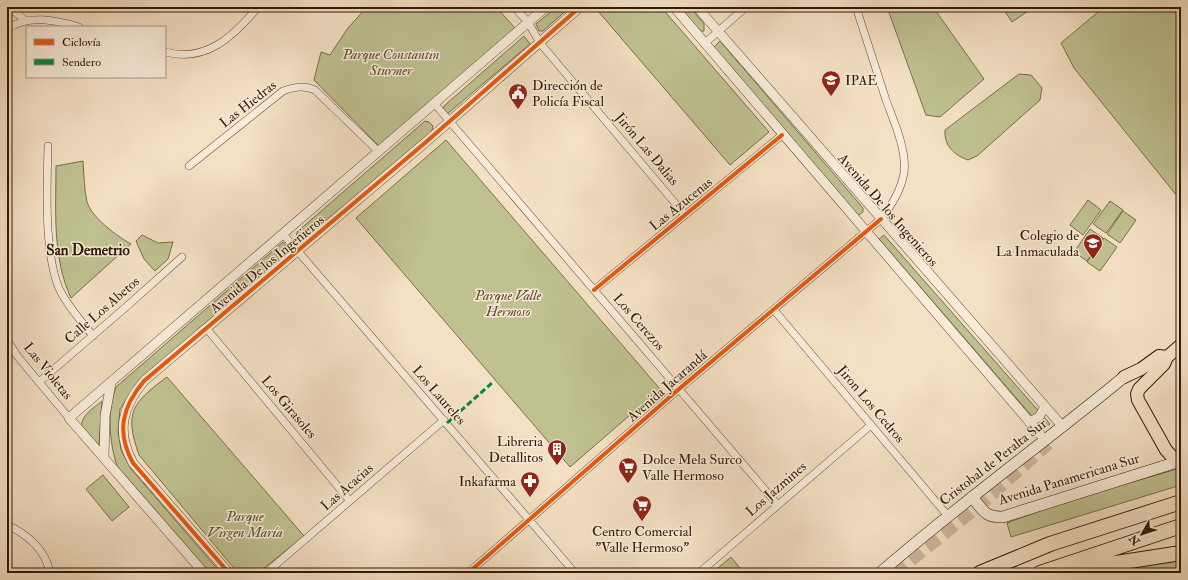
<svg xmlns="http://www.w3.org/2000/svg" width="1188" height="580" font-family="'IM FELL Double Pica',serif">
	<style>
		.green { fill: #bfc191; stroke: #786e4b }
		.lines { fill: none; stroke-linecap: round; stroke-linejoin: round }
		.motorway-tunnel { stroke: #cdb89e; stroke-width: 14; stroke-dasharray: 14 7; stroke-linecap: butt }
		.minor-casing { stroke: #624c35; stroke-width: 8 }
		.tertiary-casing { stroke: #624c35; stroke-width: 10 }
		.secondary-casing { stroke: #311a05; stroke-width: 12 }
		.primary-casing { stroke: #311a05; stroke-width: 14 }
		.motorway-casing { stroke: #311a05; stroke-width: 16 }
		.minor { stroke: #f8ebd9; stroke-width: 7 }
		.tertiary { stroke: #f8ebd9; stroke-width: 9 }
		.secondary { stroke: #f8ebd9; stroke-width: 11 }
		.primary { stroke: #f4e0c4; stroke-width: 12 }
		.motorway { stroke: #f4e0c4; stroke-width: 14 }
		.quiet { stroke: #00873e; stroke-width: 3; stroke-dasharray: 6 3; stroke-linecap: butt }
		.cycleway-casing { stroke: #f8ebd9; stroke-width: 6 }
		.cycleway { stroke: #e8590c; stroke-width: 4 }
		.labels { text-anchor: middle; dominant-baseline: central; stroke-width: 3; stroke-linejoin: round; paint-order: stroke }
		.park-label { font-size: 14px; font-style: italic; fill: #5c4c2f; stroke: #f8ebd9 }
		.poi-label { font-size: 14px; fill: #311a05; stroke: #f8ebd9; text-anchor: start }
		.street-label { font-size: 14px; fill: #311a05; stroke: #f8ebd9 }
		.neighbourhood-label { font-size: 15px; font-weight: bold; fill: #311a05; stroke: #f8ebd9 }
	</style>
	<rect width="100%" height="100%" fill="#f4e0c4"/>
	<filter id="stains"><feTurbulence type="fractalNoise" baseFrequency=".005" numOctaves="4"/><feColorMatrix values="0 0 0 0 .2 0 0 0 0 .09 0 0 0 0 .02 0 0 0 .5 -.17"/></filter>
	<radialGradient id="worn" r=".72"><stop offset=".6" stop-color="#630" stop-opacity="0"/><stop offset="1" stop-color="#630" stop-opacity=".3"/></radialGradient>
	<path class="green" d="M367 7H496L515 28 379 146 314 80 321 52 330 55 348 28Z
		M557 7H570L543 31H539L536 24Z
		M601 7H661L769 132 730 165 597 10Z
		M680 7H690L704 24V31H700Z
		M887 7H933L984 79 940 117 926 115Z
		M1002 7H1034L1012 22Z
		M1104 7H1181V201L1074 68 1061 43Z
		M524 36 530 44 446 115 442 110 445 105Z
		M720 41 863 208V212L859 215 856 214 713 48Z
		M1019 74 1031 75 1042 88 1040 100 977 156 968 160C954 155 944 146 945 130Z
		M425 121 429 122 433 126 432 131 302 241 296 240 297 232Z
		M446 140 660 389 570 467 356 218Z
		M83 161C84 174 84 189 87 202 92 218 117 236 131 244L71 298C52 257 56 210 56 166Z
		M1088 200 1101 210 1083 235 1070 225Z
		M1110 201 1123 210 1106 233 1093 224Z
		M1123 211 1136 220 1120 243 1107 234Z
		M1090 229 1103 238 1087 261 1074 252Z
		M142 235 158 243 173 242 168 259 155 271 144 259 136 241Z
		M884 235 1050 424 1043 429 879 239Z
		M1104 238 1117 247 1100 271 1087 262Z
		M283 242 289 250 139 381 120 409 118 430 121 450 131 469 221 573H210L117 466C109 441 107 411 116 387Z
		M167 377 304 536 258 573H238L139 455C124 412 132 403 167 377Z
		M102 401 99 446 82 426C80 416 95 407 102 401Z
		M1181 468V485L1011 537 1007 523 1069 500Z
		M103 475 129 507 112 521 86 489Z
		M731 557 744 573H712Z
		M1181 557V571L1171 573H1081L1091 570Z"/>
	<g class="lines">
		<path class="motorway-tunnel" d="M894 573 979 505 1048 443"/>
		<g class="minor-casing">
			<path id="minor" d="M9 7 26 21
				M514 7 528 22 540 43 685 215
				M7 29C28 14 56 20 79 27
				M705 43 746 7
				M165 52C206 63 234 36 258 7
				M434 103 778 505
				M48 146C47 186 44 248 58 286 66 305 81 320 93 336
				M189 166 283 91C294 87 304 85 315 90L378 151
				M283 234 575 573
				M594 290 782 135
				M774 310 948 516
				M207 329 350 501
				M7 340 18 357 69 418
				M39 382 126 307 182 257
				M7 525C27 534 46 550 50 573
				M266 573 444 420
				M468 573 679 389 881 219C892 205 901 191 904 173 907 150 894 122 886 100 876 69 866 38 856 7
				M699 573 871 425"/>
		</g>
		<g class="tertiary-casing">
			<path id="tertiary" d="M674 7 1045 440
				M697 7 1063 427
				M1029 422 1039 417 1045 407
				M104 458 105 416 111 383
				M204 573 69 418 546 7
				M229 573 133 463C116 432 122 407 144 381L426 142 580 7
				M1180 573H1181"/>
		</g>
		<g class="secondary-casing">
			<path id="secondary" d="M972 497C984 511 984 517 1003 517L1177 462
				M880 573C959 504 1044 443 1124 377"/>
		</g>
		<g class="primary-casing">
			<path id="primary" d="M1167 357 1164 364 1139 389 1137 394 1138 400 1166 450 1177 462 1181 461
				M1124 377 1141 369 1159 356 1167 357 1181 345"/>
		</g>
		<g class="motorway-casing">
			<path id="motorway" d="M1073 565H1103L1181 553
				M980 573 1050 544 1181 502
				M1040 573 1181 526"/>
		</g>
		<use href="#minor" class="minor"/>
		<use href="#tertiary" class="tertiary"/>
		<use href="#secondary" class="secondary"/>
		<use href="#primary" class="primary"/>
		<use href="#motorway" class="motorway"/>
		<path class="quiet" d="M447 423 494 381"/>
		<g class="cycleway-casing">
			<path id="cycleway" d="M594 290 782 135
				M229 573 133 463C116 432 122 407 144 381L426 142 580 7
				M468 573 679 389 881 219"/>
		</g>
		<use href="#cycleway" class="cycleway"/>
	</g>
	<defs>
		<g id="school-pin" transform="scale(1)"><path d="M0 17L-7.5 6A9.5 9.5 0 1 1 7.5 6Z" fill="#8f2418" stroke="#f8ebd9"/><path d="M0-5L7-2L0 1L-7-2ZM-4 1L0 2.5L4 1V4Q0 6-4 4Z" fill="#fff"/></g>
		<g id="civic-pin" transform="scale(1)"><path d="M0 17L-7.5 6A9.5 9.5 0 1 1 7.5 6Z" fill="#8f2418" stroke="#f8ebd9"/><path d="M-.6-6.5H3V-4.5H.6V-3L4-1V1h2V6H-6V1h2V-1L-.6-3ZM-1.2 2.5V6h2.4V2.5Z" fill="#fff"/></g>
		<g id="building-pin" transform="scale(1)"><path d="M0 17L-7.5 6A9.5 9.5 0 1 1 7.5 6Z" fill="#8f2418" stroke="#f8ebd9"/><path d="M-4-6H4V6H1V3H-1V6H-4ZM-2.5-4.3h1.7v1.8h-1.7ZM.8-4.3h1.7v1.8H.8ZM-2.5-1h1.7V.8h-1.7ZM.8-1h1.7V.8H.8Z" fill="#fff"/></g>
		<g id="supermarket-pin" transform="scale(1)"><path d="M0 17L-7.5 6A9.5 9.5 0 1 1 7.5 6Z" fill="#8f2418" stroke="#f8ebd9"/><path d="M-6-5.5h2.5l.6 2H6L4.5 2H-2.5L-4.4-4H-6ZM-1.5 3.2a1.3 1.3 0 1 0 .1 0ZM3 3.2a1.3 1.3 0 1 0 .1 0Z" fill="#fff"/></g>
		<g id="pharmacy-pin" transform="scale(1)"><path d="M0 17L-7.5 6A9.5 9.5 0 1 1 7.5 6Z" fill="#8f2418" stroke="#f8ebd9"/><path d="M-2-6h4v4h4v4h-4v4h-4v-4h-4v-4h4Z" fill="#fff"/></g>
	</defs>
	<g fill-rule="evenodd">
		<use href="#school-pin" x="831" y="80"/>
		<use href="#civic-pin" x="518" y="93"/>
		<use href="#school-pin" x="1093" y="243"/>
		<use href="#building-pin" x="557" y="449"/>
		<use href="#supermarket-pin" x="628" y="467"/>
		<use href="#pharmacy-pin" x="530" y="481"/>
		<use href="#supermarket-pin" x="642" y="505"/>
	</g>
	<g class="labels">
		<g class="park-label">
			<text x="391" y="54">Parque Constantin<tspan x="391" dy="16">Sturmer</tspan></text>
			<text x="508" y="295">Parque Valle<tspan x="508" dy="16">Hermoso</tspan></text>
			<text x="245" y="516">Parque<tspan x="245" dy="16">Virgen María</tspan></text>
		</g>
		<g class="poi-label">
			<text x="845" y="80">IPAE</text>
			<text x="532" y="85">Dirección de<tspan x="532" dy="16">Policía Fiscal</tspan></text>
			<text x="1079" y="235" text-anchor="end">Colegio de<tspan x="1079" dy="16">La Inmaculada</tspan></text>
			<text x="543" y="441" text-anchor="end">Libreria<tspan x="543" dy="16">Detallitos</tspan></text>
			<text x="642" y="459">Dolce Mela Surco<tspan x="642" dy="16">Valle Hermoso</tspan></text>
			<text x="516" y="481" text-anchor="end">Inkafarma</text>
			<text x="642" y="531" text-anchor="middle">Centro Comercial<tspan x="642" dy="16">"Valle Hermoso"</tspan></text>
		</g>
		<g class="street-label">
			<text transform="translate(248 104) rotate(-38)">Las Hiedras</text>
			<text transform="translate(647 149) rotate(50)">Jirón Las Dalias</text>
			<text transform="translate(681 204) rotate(-39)">Las Azucenas</text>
			<text transform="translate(888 210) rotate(49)">Avenida De los Ingenieros</text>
			<text transform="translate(267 264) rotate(-40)">Avenida De los Ingenieros</text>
			<text transform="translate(102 310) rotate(-41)">Calle Los Abetos</text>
			<text transform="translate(639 322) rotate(49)">Los Cerezos</text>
			<text transform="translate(48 371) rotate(51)">Las Violetas</text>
			<text transform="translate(667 386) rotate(-41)">Avenida Jacarandá</text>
			<text transform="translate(439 395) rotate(49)">Los Laureles</text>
			<text transform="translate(871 404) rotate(50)">Jiron Los Cedros</text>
			<text transform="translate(289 407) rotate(50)">Los Girasoles</text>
			<text transform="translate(993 462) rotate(-38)">Cristobal de Peralta Sur</text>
			<text transform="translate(1069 479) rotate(-17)">Avenida Panamericana Sur</text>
			<text transform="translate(347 487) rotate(-41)">Las Acacias</text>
			<text transform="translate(776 489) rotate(-41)">Los Jazmines</text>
		</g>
		<g class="neighbourhood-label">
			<text x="88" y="250">San Demetrio</text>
		</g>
	</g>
	<rect width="1188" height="580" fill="none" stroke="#f4e0c4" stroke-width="24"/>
	<rect x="8" y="8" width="1172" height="564" fill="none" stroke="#311a05" stroke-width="2"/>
	<rect x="12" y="12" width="1164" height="556" fill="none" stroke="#311a05"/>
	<rect x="26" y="26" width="140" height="52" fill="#f8ebd9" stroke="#a89784"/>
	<rect x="34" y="39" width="20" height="6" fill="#e8590c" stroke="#a89784"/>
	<text x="62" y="46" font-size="12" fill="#311a05">Ciclovía</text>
	<rect x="34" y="59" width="20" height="6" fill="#00873e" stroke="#a89784"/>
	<text x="62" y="66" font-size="12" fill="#311a05">Sendero</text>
	<g transform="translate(1142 534) rotate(231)" stroke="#f8ebd9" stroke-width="3" paint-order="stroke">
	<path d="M0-3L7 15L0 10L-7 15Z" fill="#311a05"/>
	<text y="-6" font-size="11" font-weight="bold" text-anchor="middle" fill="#311a05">N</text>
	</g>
	<rect width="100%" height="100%" filter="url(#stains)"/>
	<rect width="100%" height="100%" fill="url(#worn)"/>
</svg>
